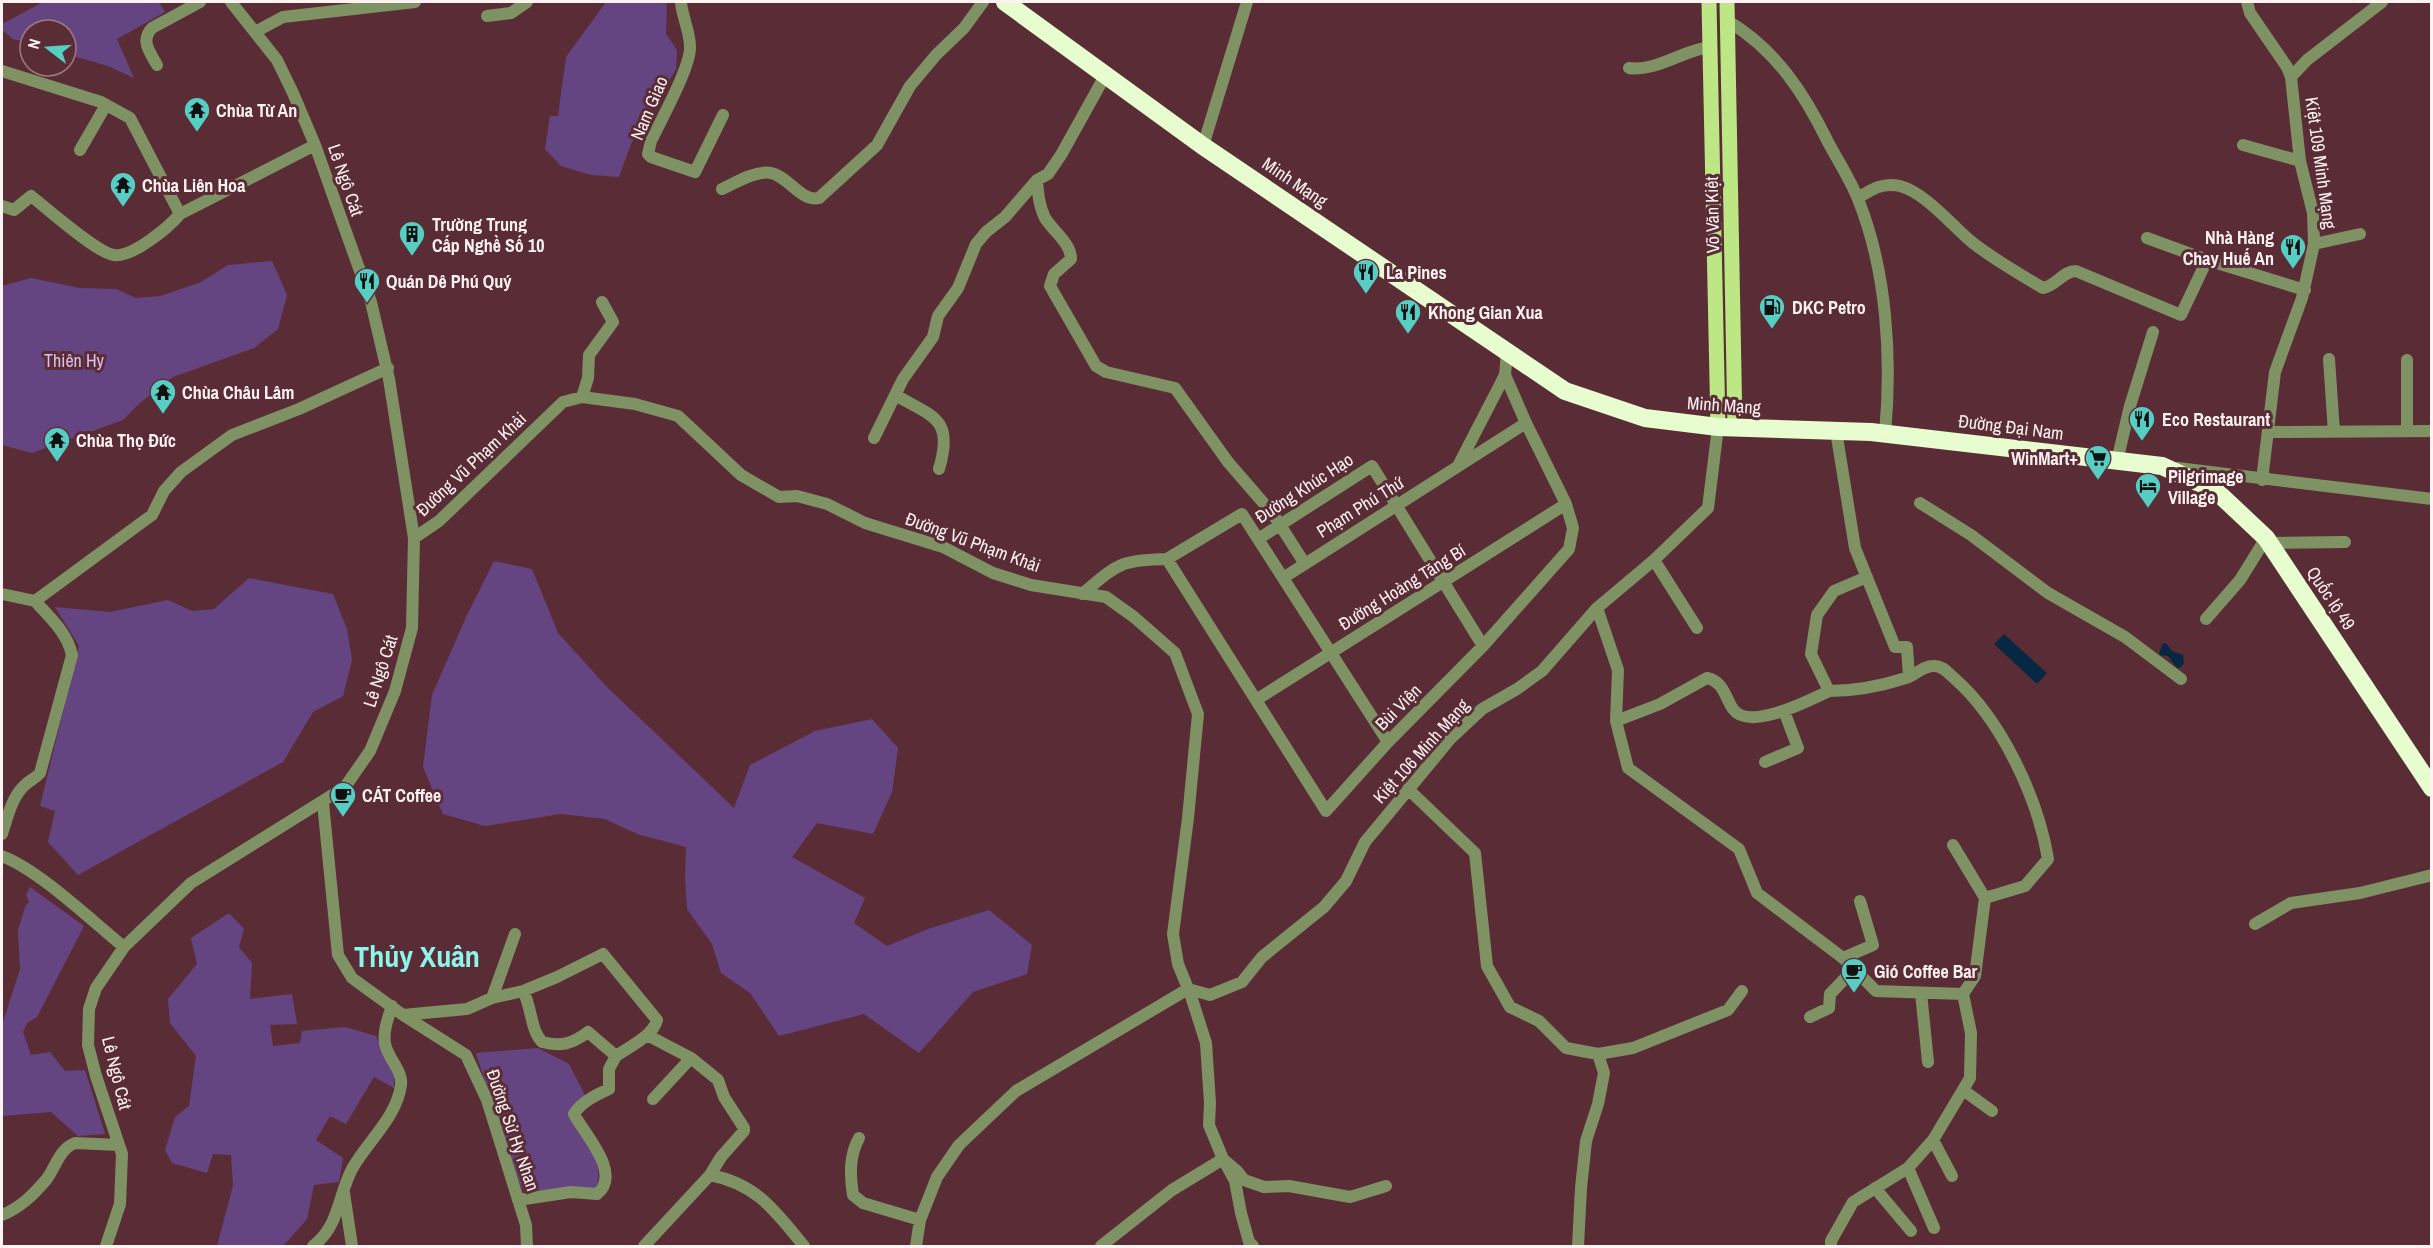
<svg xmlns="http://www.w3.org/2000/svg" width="2433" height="1248" font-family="'Archivo Narrow',sans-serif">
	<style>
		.green { fill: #654581 }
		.water { fill: #072843 }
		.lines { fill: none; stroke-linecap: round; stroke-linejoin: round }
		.minor { stroke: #7e9264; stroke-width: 12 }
		.major { stroke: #bde684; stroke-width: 15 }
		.highway { stroke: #e7fccf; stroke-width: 18 }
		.labels { text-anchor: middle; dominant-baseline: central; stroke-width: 6; stroke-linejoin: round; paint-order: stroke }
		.street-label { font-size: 18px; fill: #fef2f3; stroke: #5a2d36 }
		.poi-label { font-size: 18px; font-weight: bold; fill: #fef2f3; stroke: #5a2d36; text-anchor: start }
		.park-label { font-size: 18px; fill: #dac0f3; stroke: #5a2d36 }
		.town-label { font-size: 30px; font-weight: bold; fill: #8cf6ec; stroke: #5a2d36 }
	</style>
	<rect width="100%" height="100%" fill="#5a2d36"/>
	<path class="green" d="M43 2H159L165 12 117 39 134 78 108 66 66 54V30H30V43L13 39 2 30V24Z
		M606 2H667L666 34 677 50 676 69 631 144 619 177 591 175 561 166 545 149 550 116H558L566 57Z
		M272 261 287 295 278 329 254 348 173 377 140 403 123 420 32 453 2 445V286L31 278 80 288 116 289 136 298 161 296 201 282 228 265Z
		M494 561 532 569 558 633 607 687 734 808 750 765 815 731 872 719 898 748 892 792 873 834 817 823 792 857 865 898 854 923 887 946 928 929 989 910 1032 945 1027 974 973 992 919 1053 864 1014 779 1036 750 993 721 973 712 944 687 909 685 877 686 847 637 834 605 819 561 814 485 826 443 814 423 767 432 695 467 615Z
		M249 578 333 594 347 629 352 660 343 696 313 712 283 762 78 875 48 842 55 811 40 806 79 646 55 607 110 612 168 600 192 611 214 609Z
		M30 887 84 926 37 1017 27 1023 23 1032 31 1055 50 1052 65 1071 85 1070 105 1134 78 1136 51 1112 2 1116V1025L20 969 18 930 25 907 29 902 26 895Z
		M229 913 244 929 239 947 252 963 250 999 292 994 297 1024 270 1025 273 1046 300 1043 302 1031 345 1027 376 1036 394 1075V1088L374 1077 346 1124 330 1116 316 1140 343 1158 339 1182 314 1185 307 1219 283 1246H217L233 1186 231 1155 213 1154 207 1173 172 1163 165 1150 175 1117 189 1106 196 1056 170 1023 168 999 197 964 191 938Z
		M538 1048 569 1064 586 1097 569 1113C577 1144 605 1147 597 1188L524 1191 515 1176 476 1053Z"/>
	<path class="water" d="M2004 634 2047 673 2037 684 1994 644Z
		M2166 643 2172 651 2183 655 2184 663 2181 667 2177 668 2168 656 2159 655 2162 644Z"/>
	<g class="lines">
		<path class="minor" d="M681 2C682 17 690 31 690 47 691 66 661 120 651 141L648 154 651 157 695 172 723 115
			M2247 2 2250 13 2287 67 2291 77 2300 161 2313 213 2314 244 2302 298 2275 372 2262 480
			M487 16 511 13 527 2
			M1728 21C1776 50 1804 93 1828 142 1838 161 1850 179 1858 199 1887 271 1892 358 1885 434
			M255 32 283 17 415 2
			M157 65C150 52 140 41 152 28L200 2
			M1629 68C1656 72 1683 50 1710 47
			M2 71 101 102 130 118 180 214 315 145
			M2291 77 2307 60 2382 2
			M2243 145 2300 161
			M1203 146 1247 2
			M80 150 106 105
			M1037 180C1038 193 1039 206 1045 218 1053 231 1071 243 1071 259L1054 274 1050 286 1096 366 1106 372 1175 388 1228 462 1273 514 1305 564
			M722 189C735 183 756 170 771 173 788 176 801 202 819 198L877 145 910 86 936 55 964 28 983 2
			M1858 198C1872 189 1883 182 1900 186 1926 193 1952 226 1973 243 1995 260 2019 274 2043 288 2056 286 2063 271 2076 271L2181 315 2207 260
			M2 206 14 210 31 196C48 209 97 253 114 255 132 258 169 227 180 214
			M2147 238 2207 260 2305 290
			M2314 244 2360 234
			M2329 359 2334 432
			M2407 360V430
			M895 395C934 417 954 419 939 469
			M582 397 588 378 589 355 613 322 602 302
			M1836 431 1855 548 1895 647H1907L1909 677
			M2268 432 2432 431
			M874 438 903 379 933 337 938 316 958 288 976 244 986 232 1005 217 1037 180 1048 174 1061 155 1106 74
			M2117 461 2130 406 2153 332
			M1458 466 1505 375 1507 351
			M2178 468 2432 499
			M1920 503 1971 535 2048 593 2125 637 2181 679
			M414 538 439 521 563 402 582 397 635 404 678 416 741 475 779 497 797 496 827 504 865 523 943 547 993 573 1031 585 1106 597 1134 617 1175 653 1198 714 1188 818 1173 934 1178 964 1191 996 1206 1043 1210 1103 1209 1125 1223 1159 1235 1181 1241 1213 1249 1242 1253 1246
			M1258 539 1372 466 1483 646
			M2269 543 2345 542
			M1167 559 1326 811 1388 742 1483 646 1569 549 1573 528 1566 504 1526 423 1505 375
			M1167 559 1242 514 1388 742
			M1654 560 1697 628
			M1283 578 1526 423
			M2 594 35 601 152 515 164 491 181 472 232 435 299 409 388 368
			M1082 594C1118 564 1119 560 1167 559
			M1597 608 1618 670 1616 721 1628 768 1739 849 1757 893 1843 958 1876 991 1963 994
			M2206 619 2240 580 2266 538
			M1829 691C1855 691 1881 686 1906 678 1916 675 1923 665 1935 666 1943 666 1948 673 1954 678 2001 719 2038 798 2048 859L2025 886 1985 898
			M1256 700 1566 504
			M1616 721 1660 704 1707 678C1723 681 1725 697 1733 709 1749 732 1810 700 1829 691L1811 654 1817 615 1834 591 1867 577
			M1765 762 1798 748 1784 711
			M1408 789 1475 853 1487 966 1510 1007 1539 1021 1566 1048 1598 1054 1604 1073 1598 1104 1586 1141 1581 1188 1578 1246
			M323 803 338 955 352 978 403 1015 466 1055 487 1100 526 1225 527 1246
			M2 834C7 819 12 796 25 785 30 780 35 779 40 773L72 655C67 632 50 618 35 601
			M2 856C39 870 91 920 124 947
			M2255 924 2291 903 2360 893 2432 875
			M1843 958 1873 945 1860 901
			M1188 989 1210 995 1242 982 1262 957 1324 907 1346 881 1365 842 1451 738 1482 709 1517 689 1542 671 1597 608 1654 560 1708 508 1718 427
			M1921 993 1928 1062
			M492 998 515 934
			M403 1015 467 1009 492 998 523 991 557 977 603 954 657 1020C653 1036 629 1047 616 1056
			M1810 1017 1829 1008 1830 994 1854 969
			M1598 1054 1633 1048 1728 1010 1742 991
			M1963 1090 1992 1111
			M653 1099 691 1058
			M859 1138C849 1156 850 1175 853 1195L863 1203 920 1220
			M1933 1140 1952 1176
			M1908 1168 1934 1228
			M710 1175C757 1184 775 1211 804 1246
			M1875 1188 1911 1231
			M344 1193 352 1246
			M518 1200 571 1192 597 1194C623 1173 583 1133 574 1114 581 1102 596 1095 609 1089V1069L616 1056 588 1032C572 1044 561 1047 542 1042 530 1029 532 1007 523 991
			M2 1215C20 1208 33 1195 46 1180 56 1167 59 1149 75 1143L119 1145
			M106 1246 120 1204 122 1154 96 1076 88 1045 89 1009 96 988 124 947 191 883 345 787 370 751 395 691 412 628 414 538 389 379 371 302 315 145 293 93 277 60 231 2
			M313 1246C339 1227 338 1196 352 1169 367 1142 397 1117 401 1085 403 1070 387 1058 385 1043 383 1031 388 1018 392 1006
			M644 1246 710 1175 721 1157 744 1131V1128L724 1097 718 1080 691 1058 647 1035
			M916 1246 920 1220 937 1177 959 1145 1016 1091 1188 989
			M1101 1246 1172 1190 1223 1159 1237 1171 1244 1180 1264 1187 1289 1186 1350 1197 1386 1186
			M1831 1246V1241L1853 1202 1908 1168 1933 1140 1970 1078 1971 1033 1963 994 1975 976 1985 898 1953 845"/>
		<path class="major" d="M1709 2 1718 427
			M1727 2 1735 428"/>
		<path class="highway" d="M1005 2 1203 146 1565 391 1645 418 1718 427 1871 432 2162 466 2215 490 2266 538 2432 788"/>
	</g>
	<defs>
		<g id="temple-pin" transform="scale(1.35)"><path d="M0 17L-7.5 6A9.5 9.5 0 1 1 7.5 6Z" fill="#56cec4" stroke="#5a2d36"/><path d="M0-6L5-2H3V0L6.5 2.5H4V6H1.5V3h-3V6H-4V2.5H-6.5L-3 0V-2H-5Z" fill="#111"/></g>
		<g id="building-pin" transform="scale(1.35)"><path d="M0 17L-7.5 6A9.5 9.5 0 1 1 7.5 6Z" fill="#56cec4" stroke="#5a2d36"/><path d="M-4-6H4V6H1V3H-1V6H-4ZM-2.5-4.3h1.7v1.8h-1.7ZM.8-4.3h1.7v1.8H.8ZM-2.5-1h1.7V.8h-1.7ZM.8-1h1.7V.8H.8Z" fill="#111"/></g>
		<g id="restaurant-pin" transform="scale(1.35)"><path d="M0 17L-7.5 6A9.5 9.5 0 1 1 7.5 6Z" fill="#56cec4" stroke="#5a2d36"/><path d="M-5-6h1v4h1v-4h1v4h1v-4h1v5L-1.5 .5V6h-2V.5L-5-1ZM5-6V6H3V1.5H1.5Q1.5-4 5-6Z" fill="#111"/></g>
		<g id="fuel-pin" transform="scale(1.35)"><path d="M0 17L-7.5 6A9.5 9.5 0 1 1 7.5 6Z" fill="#56cec4" stroke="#5a2d36"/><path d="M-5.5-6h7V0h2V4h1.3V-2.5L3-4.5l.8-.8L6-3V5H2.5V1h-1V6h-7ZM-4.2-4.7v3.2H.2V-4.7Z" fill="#111"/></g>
		<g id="supermarket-pin" transform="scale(1.35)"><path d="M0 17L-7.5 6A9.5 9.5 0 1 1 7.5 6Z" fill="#56cec4" stroke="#5a2d36"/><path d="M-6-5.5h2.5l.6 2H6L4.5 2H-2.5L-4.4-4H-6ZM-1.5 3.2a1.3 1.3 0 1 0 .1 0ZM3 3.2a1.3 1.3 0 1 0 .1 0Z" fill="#111"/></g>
		<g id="hotel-pin" transform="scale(1.35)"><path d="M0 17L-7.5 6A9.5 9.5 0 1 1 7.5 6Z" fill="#56cec4" stroke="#5a2d36"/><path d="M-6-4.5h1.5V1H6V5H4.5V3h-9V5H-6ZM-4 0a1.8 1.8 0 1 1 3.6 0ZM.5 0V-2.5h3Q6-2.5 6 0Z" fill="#111"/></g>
		<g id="cafe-pin" transform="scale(1.35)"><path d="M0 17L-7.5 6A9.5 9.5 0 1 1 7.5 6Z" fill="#56cec4" stroke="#5a2d36"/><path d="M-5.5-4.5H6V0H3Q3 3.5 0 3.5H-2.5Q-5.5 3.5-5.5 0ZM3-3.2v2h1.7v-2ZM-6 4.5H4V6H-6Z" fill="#111"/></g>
	</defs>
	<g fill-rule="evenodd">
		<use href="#temple-pin" x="197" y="110"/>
		<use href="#temple-pin" x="123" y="185"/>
		<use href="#building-pin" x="412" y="234"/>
		<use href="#restaurant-pin" x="2293" y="247"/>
		<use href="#restaurant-pin" x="1366" y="272"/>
		<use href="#restaurant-pin" x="367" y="281"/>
		<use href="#fuel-pin" x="1772" y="307"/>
		<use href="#restaurant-pin" x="1408" y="312"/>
		<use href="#temple-pin" x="163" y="392"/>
		<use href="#restaurant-pin" x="2142" y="419"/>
		<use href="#temple-pin" x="57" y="440"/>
		<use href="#supermarket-pin" x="2098" y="458"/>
		<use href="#hotel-pin" x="2148" y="486"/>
		<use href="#cafe-pin" x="343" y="795"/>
		<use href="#cafe-pin" x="1854" y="971"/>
	</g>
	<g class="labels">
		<g class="street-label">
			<text transform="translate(649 108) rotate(-67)">Nam Giao</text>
			<text transform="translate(2321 163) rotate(82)">Kiệt 109 Minh Mạng</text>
			<text transform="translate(346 180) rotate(71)">Lê Ngô Cát</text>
			<text transform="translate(1295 182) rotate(34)">Minh Mạng</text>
			<text transform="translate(1712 215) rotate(-91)">Võ Văn Kiệt</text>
			<text transform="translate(1724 405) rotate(4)">Minh Mạng</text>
			<text transform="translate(2011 427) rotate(7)">Đường Đại Nam</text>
			<text transform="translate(471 464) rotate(-43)">Đường Vũ Phạm Khải</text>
			<text transform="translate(1304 488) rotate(-33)">Đường Khúc Hạo</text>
			<text transform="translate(1360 507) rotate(-32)">Phạm Phú Thứ</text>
			<text transform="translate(973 542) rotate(20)">Đường Vũ Phạm Khải</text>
			<text transform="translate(1402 587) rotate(-32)">Đường Hoàng Tăng Bí</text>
			<text transform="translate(2331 598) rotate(56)">Quốc lộ 49</text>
			<text transform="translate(380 671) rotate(-72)">Lê Ngô Cát</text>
			<text transform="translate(1398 707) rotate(-45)">Bùi Viện</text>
			<text transform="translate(1421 751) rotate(-48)">Kiệt 106 Minh Mạng</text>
			<text transform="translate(117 1073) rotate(76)">Lê Ngô Cát</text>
			<text transform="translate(513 1130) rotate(71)">Đường Sử Hy Nhan</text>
		</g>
		<g class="poi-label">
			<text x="216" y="110">Chùa Từ An</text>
			<text x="142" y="185">Chùa Liên Hoa</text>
			<text x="432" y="224">Trường Trung<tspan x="432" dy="21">Cấp Nghề Số 10</tspan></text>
			<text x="2274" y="237" text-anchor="end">Nhà Hàng<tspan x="2274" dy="21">Chay Huế An</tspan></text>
			<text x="1386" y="272">La Pines</text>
			<text x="386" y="281">Quán Dê Phú Quý</text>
			<text x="1792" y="307">DKC Petro</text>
			<text x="1428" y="312">Khong Gian Xua</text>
			<text x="182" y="392">Chùa Châu Lâm</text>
			<text x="2162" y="419">Eco Restaurant</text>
			<text x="76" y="440">Chùa Thọ Đức</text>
			<text x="2078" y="458" text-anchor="end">WinMart+</text>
			<text x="2168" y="476">Pilgrimage<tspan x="2168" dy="21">Village</tspan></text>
			<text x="362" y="795">CÁT Coffee</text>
			<text x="1874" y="971">Gió Coffee Bar</text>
		</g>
		<g class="park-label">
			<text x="74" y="360">Thiên Hy</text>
		</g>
		<g class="town-label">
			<text x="417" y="956">Thủy Xuân</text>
		</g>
	</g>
	<rect width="2433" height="1248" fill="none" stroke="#fef2f3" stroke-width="6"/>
	<g transform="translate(48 48) rotate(287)"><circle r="28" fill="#5a2d36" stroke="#9c7c82" stroke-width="1.5"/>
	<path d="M0-4.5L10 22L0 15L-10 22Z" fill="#56cec4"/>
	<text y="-9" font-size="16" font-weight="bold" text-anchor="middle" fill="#fef2f3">N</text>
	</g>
</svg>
